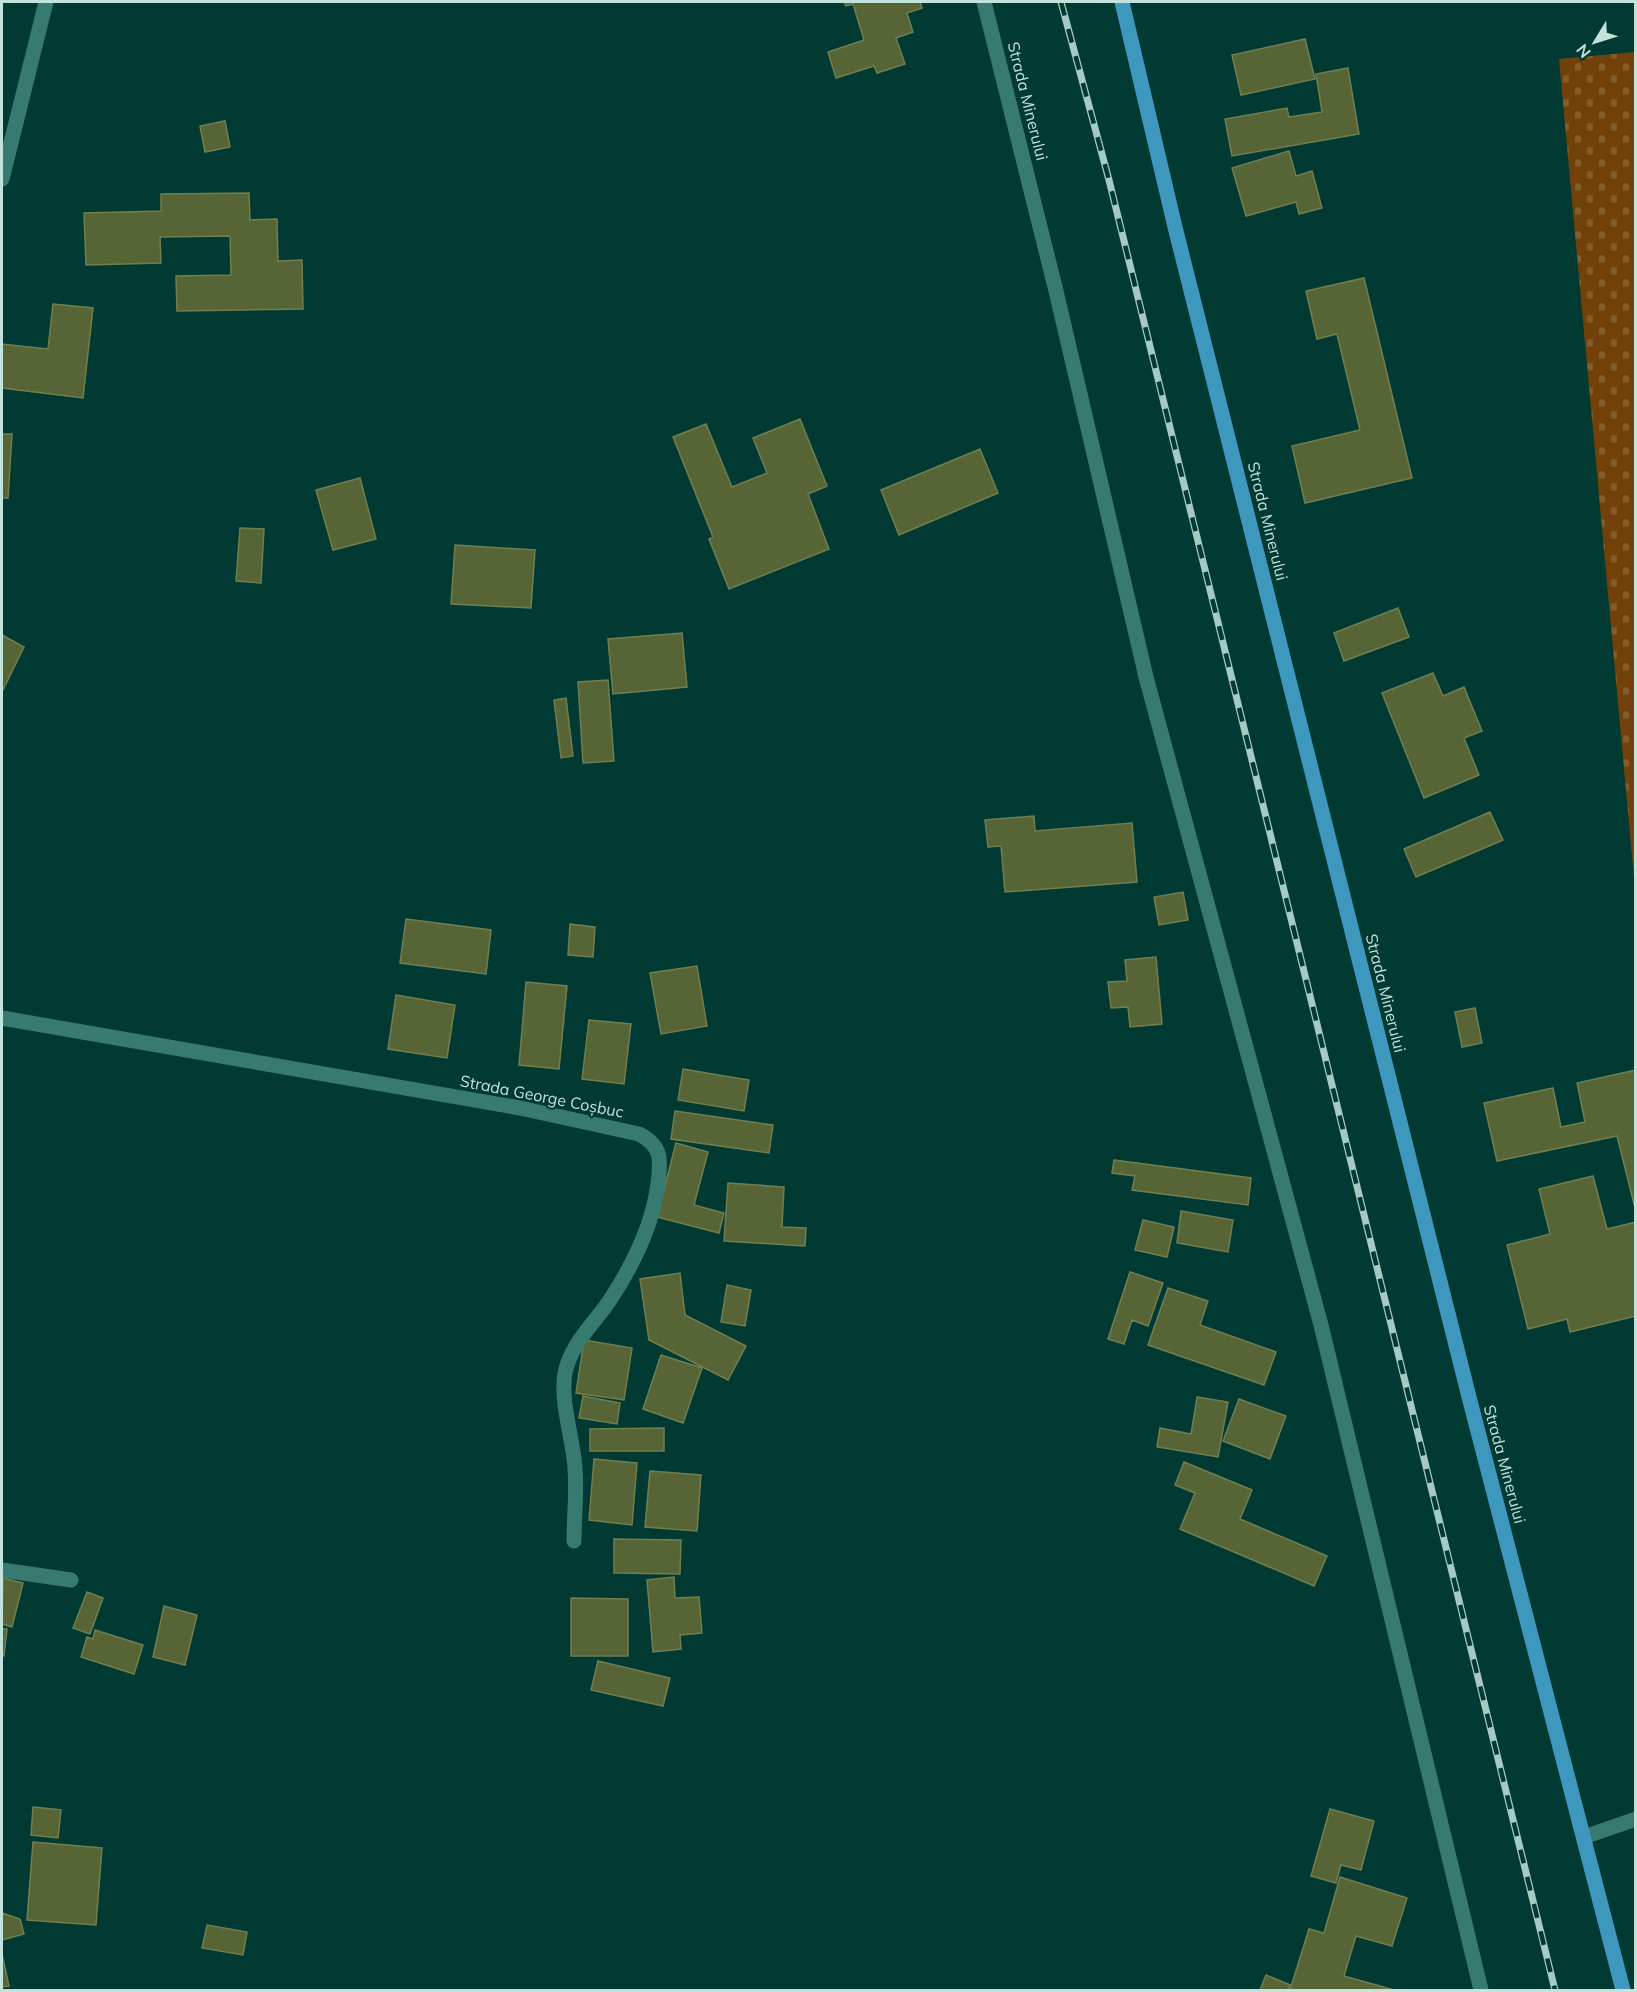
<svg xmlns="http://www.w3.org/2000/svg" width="1637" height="1992" font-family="Mulish,sans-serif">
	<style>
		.cemetery { fill: url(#cemetery-stones) }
		.building { fill: #576435; stroke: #717f50; stroke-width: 1.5 }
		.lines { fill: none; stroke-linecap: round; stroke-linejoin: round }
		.minor { stroke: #377b70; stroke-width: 15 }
		.major { stroke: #3e98be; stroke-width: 15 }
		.rail-casing { stroke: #a5cac3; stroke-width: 7 }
		.rail { stroke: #003a33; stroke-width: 4.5; stroke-dasharray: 14; stroke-linecap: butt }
		.labels { text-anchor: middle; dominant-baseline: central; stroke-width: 4.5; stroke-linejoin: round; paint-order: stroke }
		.street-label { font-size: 16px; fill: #c2e3dc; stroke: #003a33 }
	</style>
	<defs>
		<pattern id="cemetery-stones" width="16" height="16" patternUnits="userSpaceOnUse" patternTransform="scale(1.5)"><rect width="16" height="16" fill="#724109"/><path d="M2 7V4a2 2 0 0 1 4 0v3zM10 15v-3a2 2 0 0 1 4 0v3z" fill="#845c2c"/></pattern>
	</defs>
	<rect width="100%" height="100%" fill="#003a33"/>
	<path class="cemetery" d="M1635 52H1636L1635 889 1559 59Z"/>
	<path class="building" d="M844 2H920L922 8 907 13 913 32 896 38 905 64 877 73 874 66 836 78 828 52 864 40 853 4 846 6Z
		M1305 39 1315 79 1241 95 1232 55Z
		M1348 68 1359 134 1232 156 1225 119 1287 108 1289 117 1322 112 1316 74Z
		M225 121 230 147 205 152 200 126Z
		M1289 151 1296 176 1312 171 1322 208 1299 214 1296 202 1246 216 1232 168Z
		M249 193 250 220 277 219 278 261 302 260 303 309 177 311 176 276 231 275 230 236 160 237 161 263 86 265 84 213 161 211V194Z
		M1364 278 1412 478 1305 503 1292 446 1360 430 1337 334 1317 339 1306 291Z
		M53 304 93 308 83 398 2 388V344L48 349Z
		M800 419 827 486 808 494 829 549 729 589 709 539 713 537 673 437 706 424 732 487 767 473 753 438Z
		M2 434H12L8 498H2Z
		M980 449 998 493 899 535 881 490Z
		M360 478 376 539 333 550 316 490Z
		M240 528 264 529 261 583 236 581Z
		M455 545 535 550 531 608 451 604Z
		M1398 608 1409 637 1344 661 1334 633Z
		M682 633 687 687 613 694 608 639Z
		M2 635 24 647 2 692Z
		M1433 673 1443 696 1464 687 1482 731 1464 738 1479 775 1424 798 1382 693Z
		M608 680 614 761 583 763 578 682Z
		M566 698 573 756 561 758 554 700Z
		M1490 812 1503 840 1416 877 1404 849Z
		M1034 816 1035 831 1132 823 1137 882 1005 892 1001 846 988 847 985 820Z
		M1183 892 1188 920 1159 925 1154 897Z
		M406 919 491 930 486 974 400 963Z
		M570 924 595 927 593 957 568 955Z
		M1156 957 1162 1024 1130 1027 1128 1007 1111 1008 1108 982 1127 981 1125 960Z
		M697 966 707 1026 661 1034 650 973Z
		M526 982 567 986 559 1069 519 1065Z
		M396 995 455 1005 447 1058 388 1049Z
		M1475 1008 1482 1043 1462 1047 1455 1012Z
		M589 1020 631 1024 624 1084 582 1079Z
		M683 1069 749 1080 744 1111 678 1100Z
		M1636 1070V1212L1617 1136 1497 1161 1484 1103 1553 1088 1561 1127 1585 1122 1577 1083Z
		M675 1111 773 1125 769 1153 671 1139Z
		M676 1143 708 1152 694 1205 724 1213 719 1233 657 1217Z
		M1114 1160 1251 1178 1248 1205 1132 1190 1135 1176 1112 1173Z
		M1593 1176 1607 1229 1636 1222V1316L1570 1332 1567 1319 1528 1329 1507 1245 1550 1234 1539 1189Z
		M728 1183 784 1187 782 1227 806 1228 805 1246 724 1241Z
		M1181 1211 1233 1220 1228 1252 1177 1243Z
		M1143 1220 1174 1227 1167 1257 1135 1250Z
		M1130 1272 1163 1283 1148 1326 1132 1320 1124 1344 1108 1339Z
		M680 1273 685 1315 746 1346 728 1380 649 1340 640 1279Z
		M727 1285 751 1290 745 1326 721 1322Z
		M1168 1288 1208 1301 1200 1325 1276 1352 1264 1385 1148 1345Z
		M584 1340 632 1348 624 1400 576 1393Z
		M661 1355 702 1368 683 1423 643 1409Z
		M583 1396 620 1403 617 1424 579 1418Z
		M1197 1397 1228 1402 1218 1457 1157 1447 1160 1428 1191 1434Z
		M1239 1399 1286 1416 1270 1459 1223 1441Z
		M664 1428V1451H590V1429Z
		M594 1459 637 1463 632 1525 589 1520Z
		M1184 1462 1252 1490 1240 1519 1327 1556 1314 1586 1180 1529 1195 1493 1175 1485Z
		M650 1471 701 1475 697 1531 645 1527Z
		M614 1539 681 1540 680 1574 614 1573Z
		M674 1577 675 1598 699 1597 702 1633 680 1635 681 1649 653 1652 647 1580Z
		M3 1578 23 1583 12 1627 2 1624Z
		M87 1592 103 1598 90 1634 73 1628Z
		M571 1598 628 1599V1656H571Z
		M164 1606 197 1615 185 1665 153 1657Z
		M2 1629H7L4 1656H2Z
		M95 1630 143 1645 134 1674 81 1657 87 1637 93 1639Z
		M598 1661 670 1678 663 1706 591 1690Z
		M33 1807 61 1810 58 1838 31 1835Z
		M1330 1809 1374 1821 1361 1870 1341 1865 1336 1883 1311 1876Z
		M33 1842 102 1848 96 1925 27 1920Z
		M1340 1877 1407 1898 1392 1946 1356 1936 1344 1976 1394 1990H1290L1309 1929 1324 1933Z
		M2 1913 20 1919 24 1934 2 1940Z
		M207 1925 247 1932 243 1955 202 1948Z
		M2 1954 9 1986 2 1987Z
		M1266 1975 1290 1985 1288 1990H1260Z"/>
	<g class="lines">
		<path class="minor" d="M984 2 1056 291 1146 677 1321 1325 1481 1990
			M2 179 46 2
			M2 1018 520 1108 639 1134C662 1146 661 1159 658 1183 653 1225 633 1265 610 1300 594 1324 571 1343 565 1373 560 1402 573 1438 575 1468 577 1492 574 1517 574 1541
			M2 1570 71 1580
			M1584 1837 1636 1819"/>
		<path class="major" d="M1122 2 1175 227 1469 1397 1623 1990"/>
		<g class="rail-casing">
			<path id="rail" d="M1061 2 1109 180 1555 1990"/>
		</g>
		<use href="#rail" class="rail"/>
	</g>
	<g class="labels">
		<g class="street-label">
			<text transform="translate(1028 101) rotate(76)">Strada Minerului</text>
			<text transform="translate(1268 521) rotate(76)">Strada Minerului</text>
			<text transform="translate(1386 993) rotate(76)">Strada Minerului</text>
			<text transform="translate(542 1096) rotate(11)">Strada George Coșbuc</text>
			<text transform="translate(1505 1464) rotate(75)">Strada Minerului</text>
		</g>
	</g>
	<rect width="1637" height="1992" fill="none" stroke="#c2e3dc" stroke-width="6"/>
	<g transform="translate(1595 42) rotate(232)" stroke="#003a33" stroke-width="4.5" paint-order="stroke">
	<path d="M0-4.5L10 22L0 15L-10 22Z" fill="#c2e3dc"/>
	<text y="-9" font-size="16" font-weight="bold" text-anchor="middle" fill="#c2e3dc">N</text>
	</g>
</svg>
